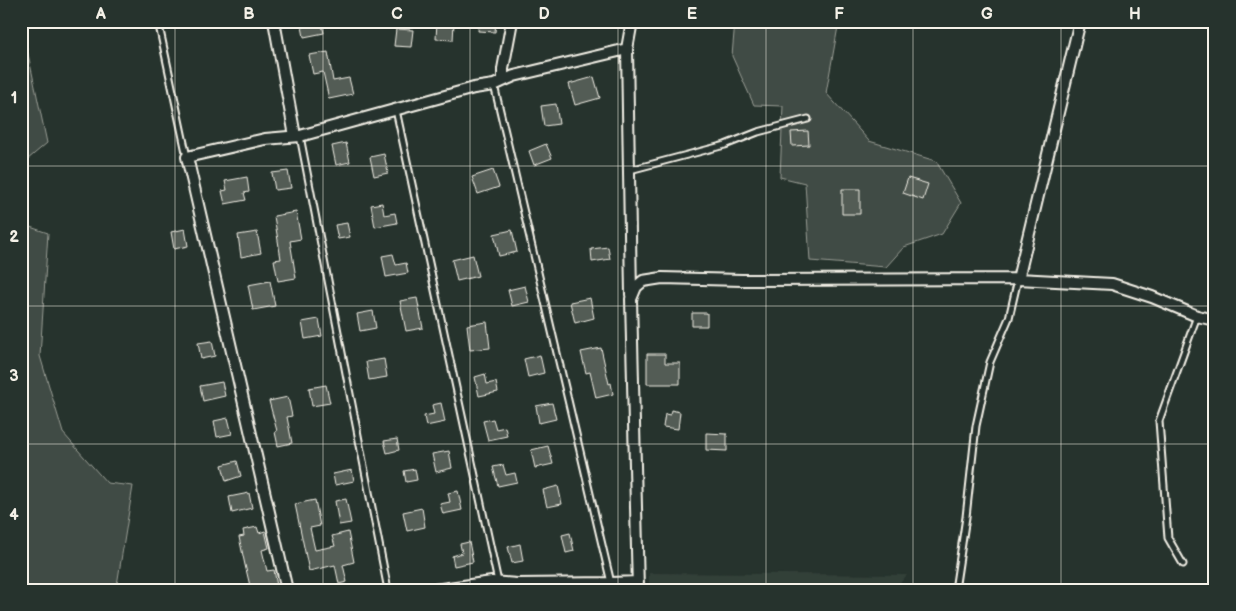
<svg xmlns="http://www.w3.org/2000/svg" width="1236" height="611" font-family="'Balsamiq Sans',sans-serif">
	<style>
		.built { fill: #333f39 }
		.green { fill: #414b45; stroke: #9a9e96 }
		.building { fill: #525c55; stroke: #f4f1e8 }
		.lines { fill: none; stroke-linecap: round; stroke-linejoin: round }
		.lane-casing { stroke: #f4f1e8; stroke-width: 9 }
		.street-casing { stroke: #f4f1e8; stroke-width: 14 }
		.lane { stroke: #26332d; stroke-width: 5 }
		.street { stroke: #26332d; stroke-width: 10 }
		.grid { fill: none; stroke: #f4f1e8; stroke-width: 1; stroke-opacity: 0.55 }
		.neatline { fill: none; stroke: #f4f1e8; stroke-width: 2 }
		.grid-label { font-size: 16px; text-anchor: middle; font-weight: bold; fill: #f4f1e8 }
	</style>
	<rect width="100%" height="100%" fill="#26332d"/>
	<filter id="ink" filterUnits="userSpaceOnUse"><feTurbulence type="fractalNoise" baseFrequency=".02" numOctaves="2"/><feDisplacementMap in="SourceGraphic" scale="10" xChannelSelector="R" yChannelSelector="G"/><feConvolveMatrix kernelMatrix="1 2 1 2 8 2 1 2 1" color-interpolation-filters="sRGB"/></filter>
	<g filter="url(#ink)">
		<path class="built" d="M649 573 907 575 894 590H649Z"/>
		<path class="green" d="M21 21 47 143 21 165Z
			M735 21H839L826 93 869 141 936 161 961 203 942 234 904 247 886 267 810 261 805 183 780 177 783 106 754 105 732 56Z
			M21 224 48 233 40 356 63 433 107 483 133 486 117 585 96 590H21Z"/>
		<path class="building" d="M301 21H321L324 33 304 37Z
			M479 21H496L495 32 478 31Z
			M437 22 454 23 453 40 436 39Z
			M396 29 413 30 411 47 394 46Z
			M328 52 333 81 349 78 353 94 329 99 323 72 313 74 309 55Z
			M594 77 600 98 575 105 569 84Z
			M556 104 559 124 544 126 541 106Z
			M808 131 809 145 792 146 791 132Z
			M346 143 350 162 336 165 332 146Z
			M546 144 552 158 534 165 529 151Z
			M384 154 388 173 374 176 370 157Z
			M493 170 499 187 478 194 472 177Z
			M288 171 291 188 275 190 272 173Z
			M247 177 249 192 244 193 246 200 225 204 222 191 227 190 225 181Z
			M908 178 928 184 923 200 903 193Z
			M842 189H860V214H842Z
			M382 203 384 215 395 213 397 223 375 227 371 205Z
			M296 212 301 239 290 241 296 278 278 281 274 260 281 259 274 216Z
			M347 223 350 237 338 239 335 225Z
			M185 229 188 246 174 249 171 232Z
			M512 230 517 252 499 256 494 234Z
			M257 232 261 253 241 257 238 235Z
			M608 247 610 259 592 262 591 249Z
			M393 254 396 265 406 263 408 273 386 277 382 256Z
			M473 255 478 276 457 281 452 260Z
			M270 281 275 306 253 310 248 285Z
			M525 286 529 302 512 306 508 290Z
			M417 298 423 328 406 331 400 301Z
			M590 298 594 318 575 323 570 302Z
			M373 311 376 328 360 331 357 314Z
			M692 313H707V326H692Z
			M319 319 322 336 305 339 302 322Z
			M487 322 490 348 470 350 467 325Z
			M212 341 215 356 201 359 198 343Z
			M601 348 609 384 611 383 613 394 596 398 590 372 586 373 581 352Z
			M647 354H665V363H680V384H647Z
			M540 355 544 373 528 377 524 359Z
			M384 359 387 377 369 380 366 362Z
			M485 374 487 384 496 382 498 392 479 396 475 377Z
			M222 382 225 396 203 401 200 386Z
			M326 385 330 403 312 406 309 388Z
			M288 397 292 416 287 417 292 443 278 446 275 432 277 431 269 401Z
			M441 403 445 422 426 426 424 416 434 414 432 405Z
			M552 403 556 419 539 423 536 406Z
			M671 410 680 412 678 429 663 427 665 414 670 415Z
			M228 418 232 434 217 437 214 421Z
			M493 419 496 429 505 427 507 436 488 440 483 421Z
			M706 433 727 434V451L706 450Z
			M397 439 399 450 387 453 384 441Z
			M548 446 553 464 535 468 531 450Z
			M449 451 452 468 436 472 432 454Z
			M237 461 241 476 226 481 222 465Z
			M503 465 506 475 515 473 517 482 498 486 493 467Z
			M415 469 417 480 406 482 404 471Z
			M352 470 354 481 335 485 333 474Z
			M558 486 562 504 547 507 543 490Z
			M458 491 462 510 443 514 440 504 450 502 448 493Z
			M249 493 252 508 232 513 229 497Z
			M346 499 351 523 339 525 335 501Z
			M315 500 320 526 310 528 315 550 335 546 332 536 348 532 354 562 343 565 347 582 339 584 335 565 309 571 295 504Z
			M422 508 425 527 407 531 403 512Z
			M257 527 259 533 265 531 269 548 262 550 267 571 274 570 277 586 271 588V590H251L245 565 239 537 244 536 243 530Z
			M570 533 574 551 566 553 562 535Z
			M469 542 473 562 454 566 452 556 462 553 460 544Z
			M520 544 523 561 512 563 508 547Z"/>
		<g class="lines">
			<g class="lane-casing">
				<path id="lane" d="M158 21 187 157
					M494 85 611 583
					M396 110 498 582
					M300 136 388 590
					M630 170 725 145 758 132 808 119
					M1183 564 1168 538 1159 421 1197 316
					M955 590 966 517 976 426 990 362 1009 318 1018 279"/>
			</g>
			<g class="street-casing">
				<path id="street" d="M274 21 295 136
					M503 81V69L512 21
					M1018 279 1080 21
					M631 295 627 49 632 21
					M287 590 187 157 265 139 300 136 474 88 494 85 514 76 627 49
					M434 590 492 582 517 584 611 583 638 582
					M638 590 631 299 636 287 643 281 662 278 742 280 1018 279 1112 284 1152 297 1197 316 1215 320"/>
			</g>
			<use href="#lane" class="lane"/>
			<use href="#street" class="street"/>
		</g>
	</g>
	<path class="grid" d="M175 21V590M323 21V590M470 21V590M618 21V590M766 21V590M913 21V590M1061 21V590M21 166H1215M21 306H1215M21 444H1215"/>
	<rect width="1236" height="611" fill="none" stroke="#26332d" stroke-width="55"/>
	<rect x="28" y="28" width="1180" height="556" class="neatline"/>
	<g class="grid-label">
		<text x="101" y="19">A</text>
		<text x="249" y="19">B</text>
		<text x="397" y="19">C</text>
		<text x="544" y="19">D</text>
		<text x="692" y="19">E</text>
		<text x="839" y="19">F</text>
		<text x="987" y="19">G</text>
		<text x="1135" y="19">H</text>
		<text x="14" y="103">1</text>
		<text x="14" y="242">2</text>
		<text x="14" y="381">3</text>
		<text x="14" y="520">4</text>
	</g>
</svg>
